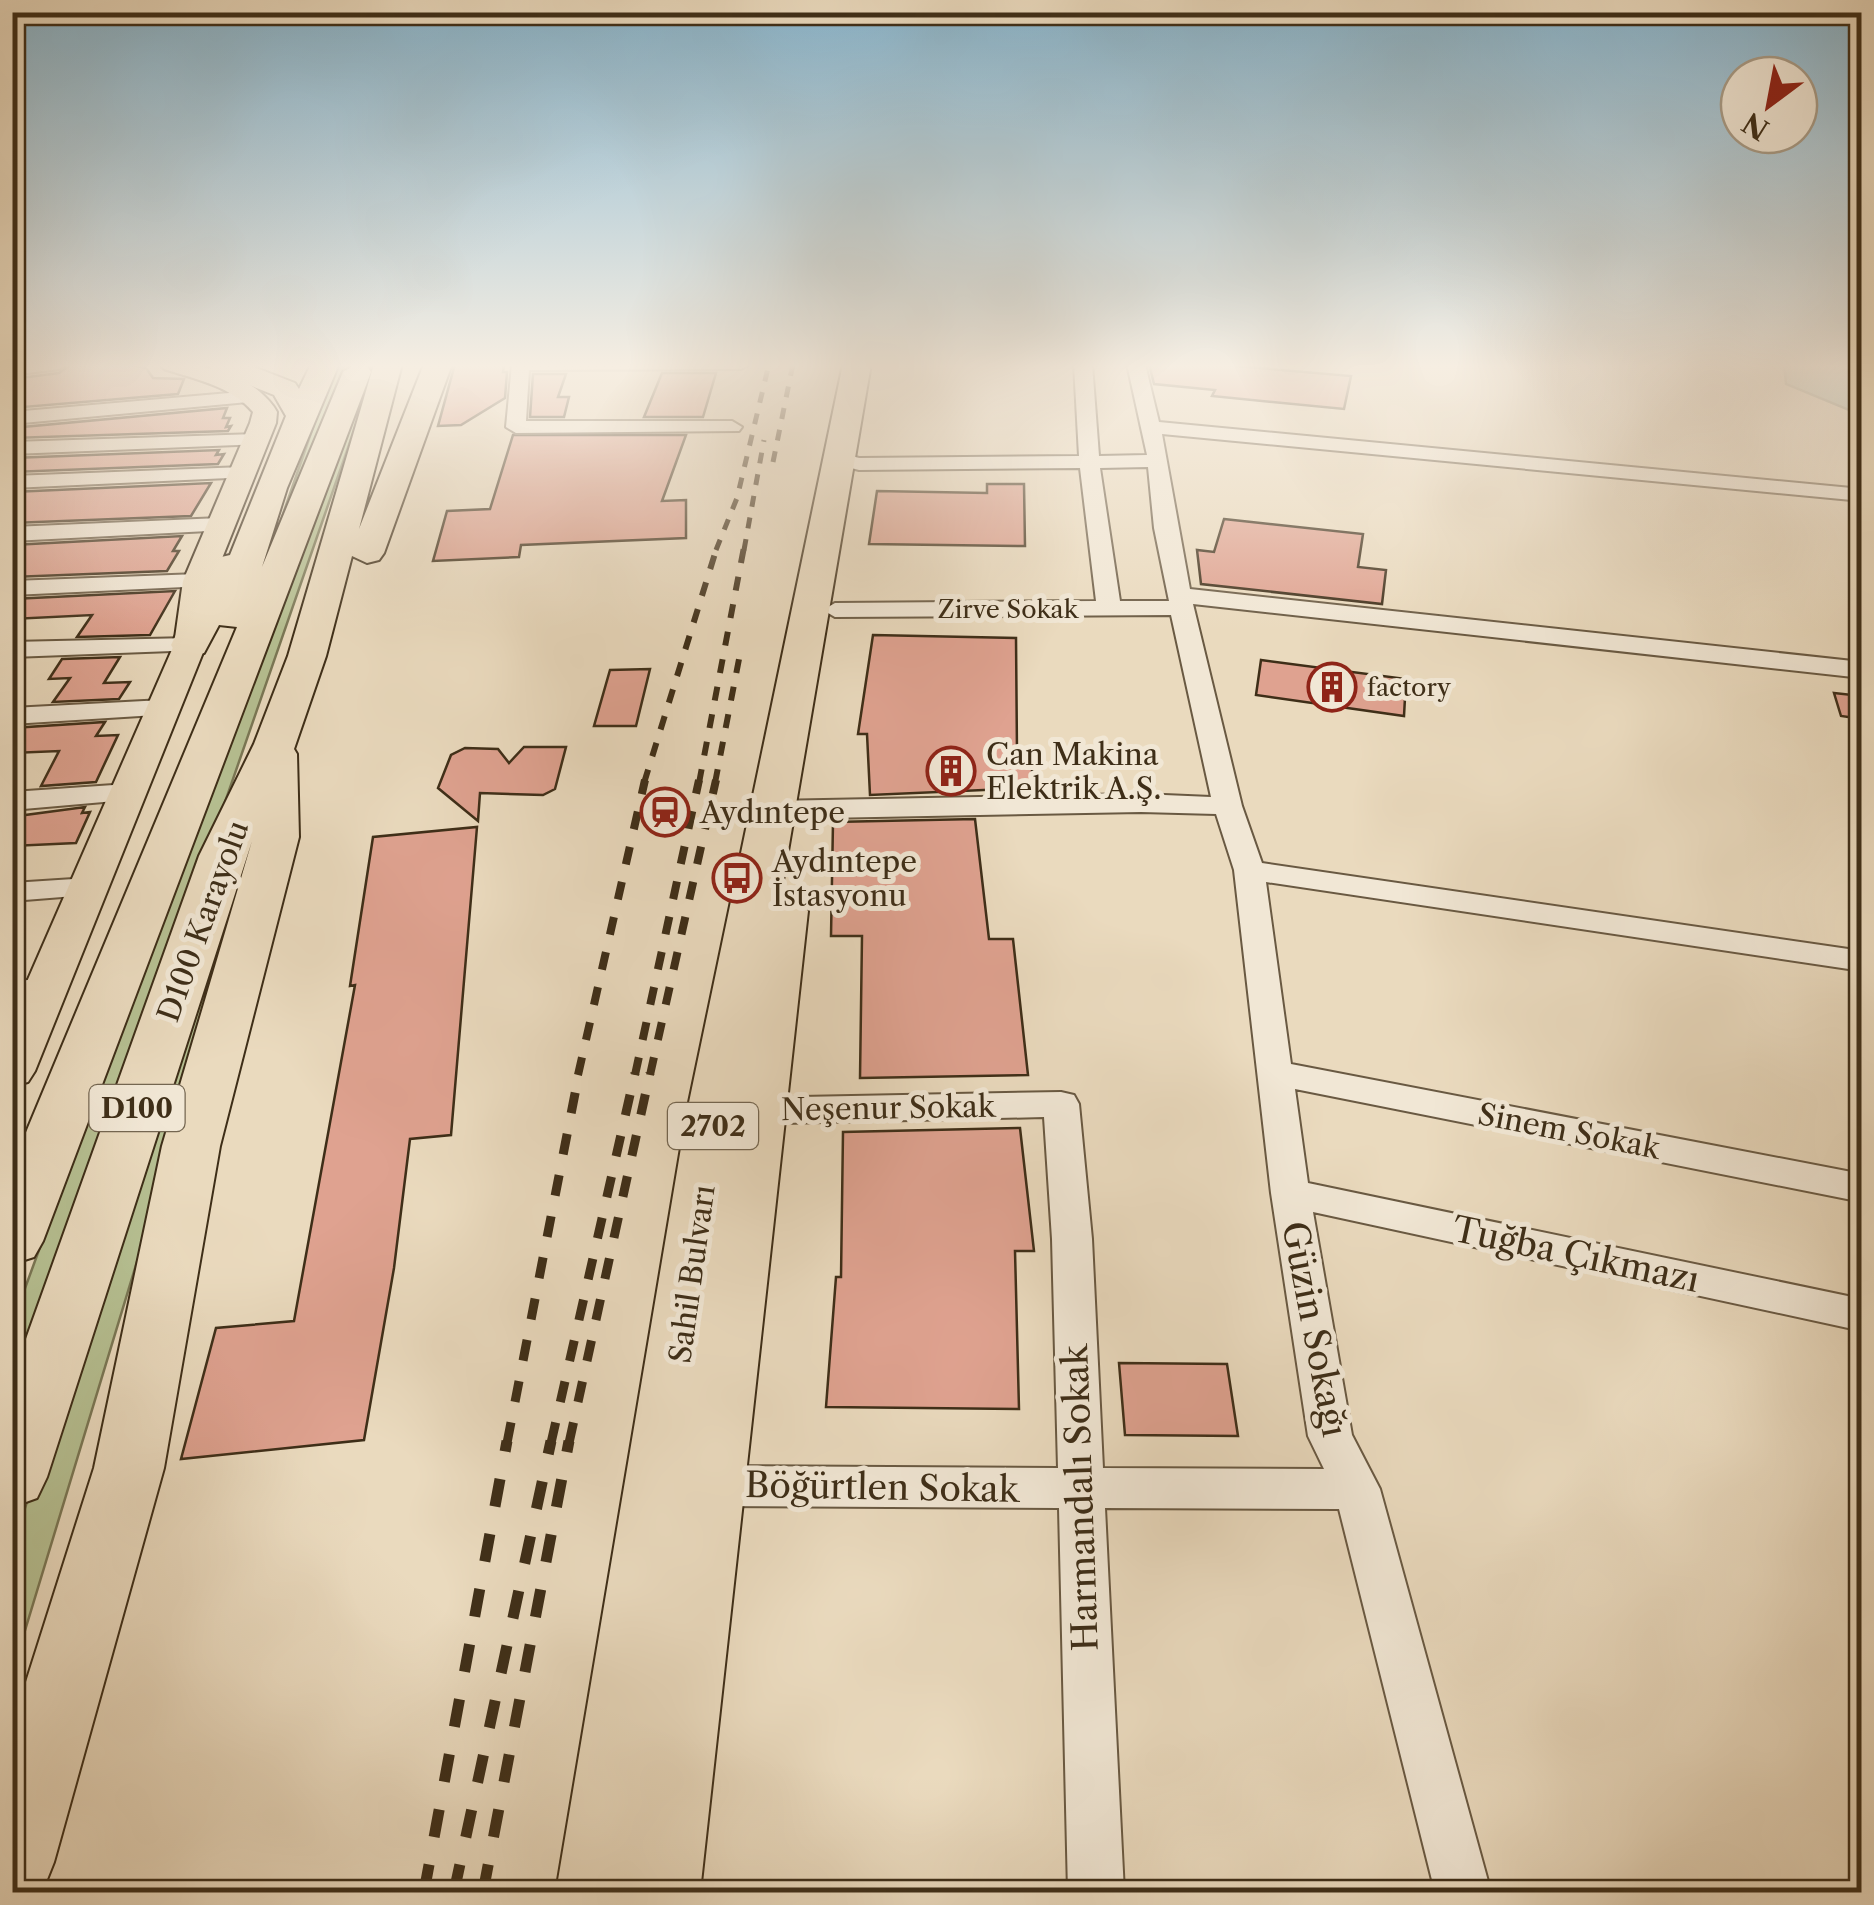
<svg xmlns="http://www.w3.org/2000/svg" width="1874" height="1905" font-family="'Libre Caslon Text',serif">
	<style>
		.green { fill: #b6c092; stroke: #7a7755; stroke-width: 2.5 }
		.water { fill: #98bbae; stroke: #748372; stroke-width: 2.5 }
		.building { fill: #dfa290; stroke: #3e2e18; stroke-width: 2.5 }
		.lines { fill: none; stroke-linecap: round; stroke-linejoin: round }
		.minor-casing { stroke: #695942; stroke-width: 4 }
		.major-casing { stroke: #3e2e18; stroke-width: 4 }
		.highway-casing { stroke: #3e2e18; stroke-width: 4 }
		.minor { fill: #f1e7d5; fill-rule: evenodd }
		.major { fill: #eadabe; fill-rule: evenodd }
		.highway { fill: #eadabe; fill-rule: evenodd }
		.rail-far4 { stroke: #3e2e18; stroke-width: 5; stroke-dasharray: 11 11; stroke-linecap: butt }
		.rail-far3 { stroke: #3e2e18; stroke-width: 6; stroke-dasharray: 14 14; stroke-linecap: butt }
		.rail-far2 { stroke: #3e2e18; stroke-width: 8; stroke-dasharray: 18 18; stroke-linecap: butt }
		.rail-far1 { stroke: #3e2e18; stroke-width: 9; stroke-dasharray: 21 21; stroke-linecap: butt }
		.rail { stroke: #3e2e18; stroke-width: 11; stroke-dasharray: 28 28; stroke-linecap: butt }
		.labels { text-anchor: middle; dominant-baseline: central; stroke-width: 10; stroke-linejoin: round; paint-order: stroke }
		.far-street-label { font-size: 25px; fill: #3e2e18; stroke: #f1e7d5 }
		.far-poi-label { font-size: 25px; fill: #3e2e18; stroke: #f1e7d5; text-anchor: start }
		.shield { fill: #f1e7d5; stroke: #746651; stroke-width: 2.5 }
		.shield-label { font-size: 28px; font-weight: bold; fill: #3e2e18 }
		.poi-label { font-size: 30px; fill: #3e2e18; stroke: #f1e7d5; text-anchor: start }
		.street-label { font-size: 30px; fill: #3e2e18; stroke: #f1e7d5 }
		.near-street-label { font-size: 35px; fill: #3e2e18; stroke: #f1e7d5 }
	</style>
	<rect width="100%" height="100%" fill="#eadabe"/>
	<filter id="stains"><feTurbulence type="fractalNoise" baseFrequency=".002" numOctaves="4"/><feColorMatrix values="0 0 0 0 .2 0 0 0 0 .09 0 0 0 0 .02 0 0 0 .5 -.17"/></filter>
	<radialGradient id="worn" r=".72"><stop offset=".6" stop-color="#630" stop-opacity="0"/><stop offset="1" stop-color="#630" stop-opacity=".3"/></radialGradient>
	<path class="green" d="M338 364H345L265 566 319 410Z
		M364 364H377L13 1413V1321Z
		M225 893V943L180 1120 13 1670V1545Z"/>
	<path class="water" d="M1784 364H1861V415L1786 384Z"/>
	<path class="building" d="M71 364H128L146 368 153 378 184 379 178 394 12 408V379L59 373Z
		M455 364H504L503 372H507L505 398 461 425 438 426Z
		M1149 364H1214L1351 376 1344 409 1212 396 1215 390 1154 384Z
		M662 373H716L703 417H644Z
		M533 374H566L558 397H569L564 417H530Z
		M227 408 223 418H230L226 427 231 426 228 431 12 438V428Z
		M513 435H686L662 501 686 500V538L521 545 519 557 433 561 447 511 490 509Z
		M219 450 216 455 224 454 218 464 12 472V458Z
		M211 483 191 516 12 523V492Z
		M987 484H1024L1025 546 869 544 877 491 987 493Z
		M1224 519 1363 534 1358 567 1386 570 1382 604 1201 584 1197 550 1214 552Z
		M182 536 173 551H179L167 571 12 577V545Z
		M175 591 150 635 77 637 92 615 12 619V599Z
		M873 635 1016 638 1017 753H1032V788L870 795 867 734H858Z
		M120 657 104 683 130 682 119 699 53 702 70 678 49 679 62 659Z
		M1261 660 1406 679 1404 716 1256 695Z
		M650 669 636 726H594L610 670Z
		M1834 693 1862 696V719L1841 716Z
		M105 722 96 736 118 735 96 782 41 786 59 751 12 753V728Z
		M524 747H566L555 789 543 795 480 793 478 821 438 788 451 755 465 748 498 749 509 763Z
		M85 807 82 813 90 812 76 843 12 846V824L18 816Z
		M975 819 989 939H1013L1028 1075 860 1078 862 936H831L833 822Z
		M477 827 451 1135 410 1139 394 1268 364 1440 181 1459 216 1328 294 1321 355 985 350 986 373 837Z
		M1020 1128 1034 1251H1015L1019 1409 826 1407 836 1277H841L843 1132Z
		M1119 1363 1227 1364 1238 1436 1125 1435Z"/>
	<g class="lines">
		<g class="minor-casing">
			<path id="minor" d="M68 364 59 369 12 375V365Z
				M750 364 741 369 529 370 526 421H732L742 427 739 431 516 433 506 427 512 364Z
				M1074 364H1092L1099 456 1147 455 1127 364H1145L1159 422 1862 489V501L1162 434 1190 589 1862 662V678L1193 604 1242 806 1262 863 1862 951V971L1266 882 1291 1064 1862 1174V1202L1295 1089 1308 1183 1862 1299V1331L1313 1212 1352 1435 1380 1489 1491 1892H1435L1339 1509 1105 1508 1124 1892H1068L1059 1508 701 1506 685 1500 678 1486 685 1472 701 1466 1058 1468 1052 1239 1044 1117 745 1124 732 1120 727 1111 732 1102 745 1098 1061 1092 1074 1095 1079 1104 1092 1239 1103 1468 1324 1469 1308 1436 1271 1193 1234 870 1216 814 1141 812 772 819 762 816 758 810 762 804 772 801 1141 794 1211 797 1171 615 835 617 823 610 835 603 1096 601 1080 468 859 470 836 464 829 444 839 438 846 440 852 456 859 458 1079 456ZM1148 467 1154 528 1169 601H1120L1100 468Z
				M252 391 261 397 259 401 12 424V412Z
				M258 434 265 436V444L12 454V442Z
				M243 467 253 473 250 477 12 488V476Z
				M220 518 228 520 231 525 228 530 12 541V527Z
				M198 574 206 576 210 581 206 586 12 595V581Z
				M190 638 202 645 199 650 12 657V642Z
				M163 700 176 708 172 714 12 724V708Z
				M128 784 138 787 142 793 138 799 12 810V792Z
				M89 878 100 880 104 887 100 894 12 901V883Z
				M46 979 58 983 63 990 58 997 12 1003V981Z"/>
		</g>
		<g class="major-casing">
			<path id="major" d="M160 364C202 363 247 371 274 407L277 412 276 423 213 581 206 645 35 1071 28 1082 12 1086V1016L174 645 183 581 250 423 253 412C231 386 195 379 164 369Z"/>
		</g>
		<g class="highway-casing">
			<path id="highway" d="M208 364H246L295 383 299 389 311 364H339L287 488 262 567 343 372 356 364 367 366 371 372 43 1241 34 1257 12 1264V1166L237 627 219 625 204 653 190 656 176 653 171 645 211 565 217 558 230 555 286 416 274 395 212 370Z
				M374 364H402L359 529 424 364H452L384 553 379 560 367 563 352 556 326 656 294 749 297 754 299 837 220 1146 164 1468 54 1862 42 1892H12V1726L94 1468 162 1146 252 841 47 1477 37 1498 12 1507V1378L199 856 254 744 288 656Z
				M843 364H871L780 898 801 901 808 911 700 1892H556L687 1112Z"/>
		</g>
		<use href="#minor" class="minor"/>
		<use href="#major" class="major"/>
		<use href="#highway" class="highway"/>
		<path class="rail-far4" d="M773 462 793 364
			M716 550 737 498 769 364
			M744 550 764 440"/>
		<path class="rail-far3" d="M644 783 717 547
			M699 783 744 547
			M715 783 740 654"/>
		<path class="rail-far2" d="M578 1075 645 780
			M635 1075 699 780
			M650 1075 716 780"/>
		<path class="rail-far1" d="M507 1443 579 1073
			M551 1443 635 1073
			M569 1443 650 1073"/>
		<path class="rail" d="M424 1892 507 1441
			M454 1892 551 1441
			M483 1892 569 1441"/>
	</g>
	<linearGradient id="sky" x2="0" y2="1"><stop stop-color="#88b7d1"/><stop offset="0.58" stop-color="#f6eee2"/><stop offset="1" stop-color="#f6eee2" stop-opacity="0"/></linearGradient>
	<rect width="1874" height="631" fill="url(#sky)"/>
	<defs>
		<g id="building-ring" transform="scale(2.5)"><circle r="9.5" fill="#f1e7d5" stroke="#8f2418" stroke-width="1.5"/><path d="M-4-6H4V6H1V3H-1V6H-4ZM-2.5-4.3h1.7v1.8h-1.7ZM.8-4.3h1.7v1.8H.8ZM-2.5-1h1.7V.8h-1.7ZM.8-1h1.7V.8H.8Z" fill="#8f2418"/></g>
		<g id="station-ring" transform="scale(2.5)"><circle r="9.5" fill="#f1e7d5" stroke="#8f2418" stroke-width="1.5"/><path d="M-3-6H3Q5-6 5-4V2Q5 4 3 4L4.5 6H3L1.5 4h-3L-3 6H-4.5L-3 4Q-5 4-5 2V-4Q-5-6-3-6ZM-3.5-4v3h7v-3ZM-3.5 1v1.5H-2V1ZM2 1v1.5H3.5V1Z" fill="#8f2418"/></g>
		<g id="bus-ring" transform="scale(2.5)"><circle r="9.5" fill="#f1e7d5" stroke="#8f2418" stroke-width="1.5"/><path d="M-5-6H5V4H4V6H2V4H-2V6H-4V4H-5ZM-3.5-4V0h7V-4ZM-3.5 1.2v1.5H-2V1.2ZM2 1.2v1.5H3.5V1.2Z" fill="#8f2418"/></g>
	</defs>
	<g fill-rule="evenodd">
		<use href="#building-ring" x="1332" y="687"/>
		<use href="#building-ring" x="951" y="771"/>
		<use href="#station-ring" x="665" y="812"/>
		<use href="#bus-ring" x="737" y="878"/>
	</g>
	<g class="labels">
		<g class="far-street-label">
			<text x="1008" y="609">Zirve Sokak</text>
		</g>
		<g class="far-poi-label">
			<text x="1367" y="687">factory</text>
		</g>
		<g class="shield">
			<rect x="89.5" y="1085" width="95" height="46" rx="8"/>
			<rect x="668" y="1103" width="90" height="46" rx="8"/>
		</g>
		<g class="shield-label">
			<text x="137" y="1108">D100</text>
			<text x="713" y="1126">2702</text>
		</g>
		<g class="poi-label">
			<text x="986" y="754">Can Makina<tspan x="986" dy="34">Elektrik A.Ş.</tspan></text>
			<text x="700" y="812">Aydıntepe</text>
			<text x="772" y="861">Aydıntepe<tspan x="772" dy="34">İstasyonu</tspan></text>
		</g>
		<g class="street-label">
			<text transform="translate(203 921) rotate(-70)">D100 Karayolu</text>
			<text transform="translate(888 1108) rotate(-1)">Neşenur Sokak</text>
			<text transform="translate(1569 1131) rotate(11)">Sinem Sokak</text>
			<text transform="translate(692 1274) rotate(-82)">Sahil Bulvarı</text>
		</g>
		<g class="near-street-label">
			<text transform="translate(1576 1254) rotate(12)">Tuğba Çıkmazı</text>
			<text transform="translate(1315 1329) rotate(79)">Güzin Sokağı</text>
			<text transform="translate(882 1487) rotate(1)">Böğürtlen Sokak</text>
			<text transform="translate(1080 1498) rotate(-92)">Harmandalı Sokak</text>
		</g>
	</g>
	<rect width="1874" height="1905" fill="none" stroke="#eadabe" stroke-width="50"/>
	<rect x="15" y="15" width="1844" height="1875" fill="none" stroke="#3e2e18" stroke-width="5"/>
	<rect x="25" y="25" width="1824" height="1855" fill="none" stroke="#3e2e18" stroke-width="2.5"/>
	<g transform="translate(1769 105) rotate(212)"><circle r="48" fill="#f1e7d5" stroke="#a99d89" stroke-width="2.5"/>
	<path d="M0-8L18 38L0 25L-18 38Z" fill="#8f2418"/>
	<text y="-15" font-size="28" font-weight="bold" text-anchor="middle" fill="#3e2e18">N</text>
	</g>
	<rect width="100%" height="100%" filter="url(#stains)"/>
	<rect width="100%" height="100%" fill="url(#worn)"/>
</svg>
